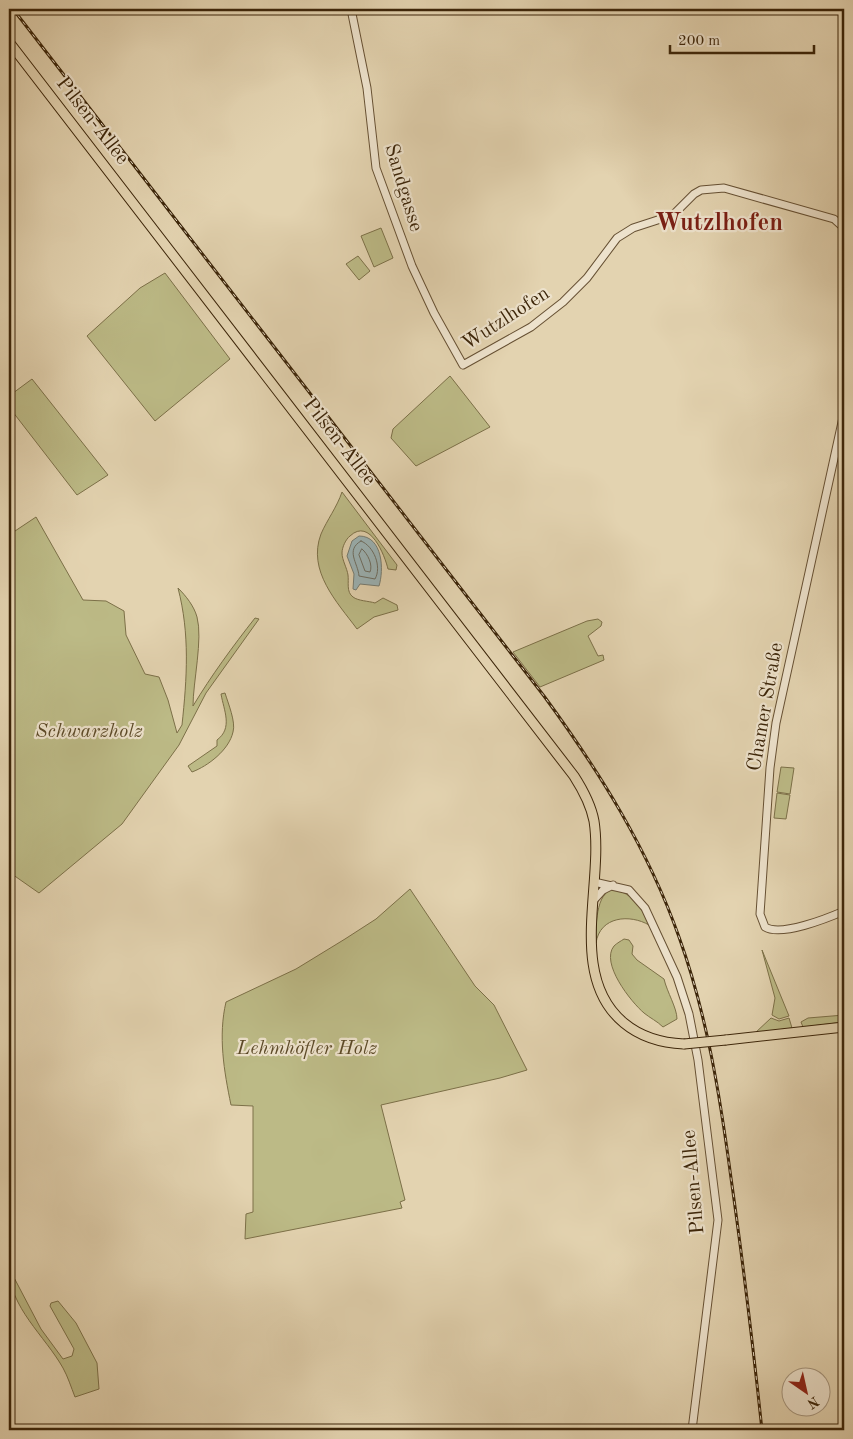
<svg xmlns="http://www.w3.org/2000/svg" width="853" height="1439" font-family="'Old Standard TT',serif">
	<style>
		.green { fill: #bcba86; stroke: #7c7048 }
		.water { fill: #9bb4b7; stroke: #757b71 }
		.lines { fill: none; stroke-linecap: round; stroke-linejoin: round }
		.shore { stroke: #6c6c60; stroke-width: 1 }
		.tertiary-casing { stroke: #665033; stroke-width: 9 }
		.primary-casing { stroke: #3c2509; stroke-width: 11 }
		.tertiary { stroke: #ede2cc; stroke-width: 7 }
		.primary { stroke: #e3d3b0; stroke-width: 9 }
		.rail-casing { stroke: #3c2509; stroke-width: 3 }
		.rail { stroke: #ede2cc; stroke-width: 1; stroke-dasharray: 4; stroke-linecap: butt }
		.primary-bridge-casing { stroke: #3c2509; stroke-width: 11; stroke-linecap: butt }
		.primary-bridge { stroke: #e3d3b0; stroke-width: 9 }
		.labels { text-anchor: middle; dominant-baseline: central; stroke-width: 4.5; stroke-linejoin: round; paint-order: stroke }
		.street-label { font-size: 20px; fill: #3c2509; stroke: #ede2cc }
		.park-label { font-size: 20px; font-style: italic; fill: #5c4a28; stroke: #ede2cc }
		.district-label { font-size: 25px; font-weight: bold; fill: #7a1f14; stroke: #ede2cc }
	</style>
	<rect width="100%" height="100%" fill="#e3d3b0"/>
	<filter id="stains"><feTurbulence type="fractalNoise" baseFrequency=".004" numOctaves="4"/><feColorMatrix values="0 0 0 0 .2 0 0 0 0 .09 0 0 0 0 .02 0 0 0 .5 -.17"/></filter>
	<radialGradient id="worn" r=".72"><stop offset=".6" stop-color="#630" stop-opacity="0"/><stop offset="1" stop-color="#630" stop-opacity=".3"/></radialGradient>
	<path class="green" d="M381 228 393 258 374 267 361 236Z
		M358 256 370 271 359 280 346 264Z
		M165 273 230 359 155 421 87 336 140 288Z
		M450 376 490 427 416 466 391 438 393 429Z
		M32 379 108 475 77 495 9 407V396Z
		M342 492 397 565 396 570 388 569C385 556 370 517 350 536 346 539 342 547 342 553 342 560 347 568 348 575 349 582 346 592 353 597 358 601 369 601 375 603L383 598 397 605 398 610 374 617 357 629C337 602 307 571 321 534 327 520 337 507 342 492Z
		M36 517 83 600 106 601 124 611 126 635 145 674 159 677 168 700 177 733 182 725C187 678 190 634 178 588 186 596 194 606 197 617 203 639 193 682 193 706 211 676 233 646 255 618L259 619 206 693 179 745 122 824 39 893 9 872V535Z
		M598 619 602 622 601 626 588 636 598 656 603 655 604 660 540 687 513 652 587 621Z
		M225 693C228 703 236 722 233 732 229 750 208 766 192 772L188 766 217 746V740C233 728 224 711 221 694Z
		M781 767 794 768 790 794 777 792Z
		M777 793 790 795 786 819 774 818Z
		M410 889 475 986 494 1005 527 1070 500 1078 381 1105 405 1200 400 1202 402 1208 245 1239 246 1214 253 1212V1106L231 1105C224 1071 218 1036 226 1002L296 969 345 939 376 919Z
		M614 889C634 895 641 906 649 925 630 914 600 916 596 943 596 928 595 892 614 889Z
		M624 939 629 940 633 946 632 954 637 960 664 979C667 992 677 1008 677 1019L663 1027C657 1021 650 1018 644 1013 631 1002 600 963 614 946 617 943 621 941 624 939Z
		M762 950 789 1016 779 1019 772 1015 775 998Z
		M844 1015V1022L803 1027 801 1022 808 1018Z
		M771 1018 779 1021 789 1018 792 1028 755 1033Z
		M9 1268 41 1329 63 1359 72 1356 74 1349 50 1306 51 1303 58 1301 76 1323 97 1363 99 1389 75 1397C71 1387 68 1377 63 1368 45 1336 9 1307 9 1268Z"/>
	<path class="water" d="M359 536C383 536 384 570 379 586L360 584 356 590 353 589 354 574 347 556 352 541Z"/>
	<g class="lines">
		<path class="shore" d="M361 541C374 546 382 567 375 579L359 576C358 563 345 550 361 541Z
			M362 549C368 554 373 565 370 572L365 571 359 555Z"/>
		<g class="tertiary-casing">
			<path id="tertiary" d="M351 9 367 88 376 168 412 266 434 313 463 365 531 327 563 302 587 278 617 238 633 228 673 215 694 194 701 190 724 188 834 219 844 228
				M844 413 776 723 770 768 760 914 765 927C781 937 828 918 844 911
				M594 882 629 890 645 908 677 977 689 1014 698 1060 718 1220 692 1430
				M593 901 603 890 613 885"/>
		</g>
		<g class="primary-casing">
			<path id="primary" d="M9 42 574 776C583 790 591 805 594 821 604 884 567 976 624 1023 642 1038 662 1043 684 1044
				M726 1040 844 1027"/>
		</g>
		<use href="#tertiary" class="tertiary"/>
		<use href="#primary" class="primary"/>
		<g class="rail-casing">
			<path id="rail" d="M13 9 544 696C599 771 648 849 679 937 707 1015 720 1096 731 1178 743 1262 753 1346 762 1430"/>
		</g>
		<use href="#rail" class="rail"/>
		<g class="primary-bridge-casing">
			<path id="primary-bridge" d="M684 1044 726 1040"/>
		</g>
		<use href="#primary-bridge" class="primary-bridge"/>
	</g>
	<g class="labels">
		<g class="street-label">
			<text transform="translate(92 121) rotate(52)">Pilsen-Allee</text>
			<text transform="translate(403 188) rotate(73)">Sandgasse</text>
			<text transform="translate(506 319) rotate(-33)">Wutzlhofen</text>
			<text transform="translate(339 442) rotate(52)">Pilsen-Allee</text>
			<text transform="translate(766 707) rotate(-80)">Chamer Straße</text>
			<text transform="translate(694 1182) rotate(-95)">Pilsen-Allee</text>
		</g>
		<g class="park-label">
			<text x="89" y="732">Schwarzholz</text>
			<text x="307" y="1049">Lehmhöfler Holz</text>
		</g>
		<g class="district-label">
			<text x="719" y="223">Wutzlhofen</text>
		</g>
	</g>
	<rect width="853" height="1439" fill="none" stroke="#e3d3b0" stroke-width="30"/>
	<rect x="10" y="10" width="833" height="1419" fill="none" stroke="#3c2509" stroke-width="2.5"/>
	<rect x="15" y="15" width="823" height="1409" fill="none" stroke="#3c2509"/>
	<g transform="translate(806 1392) rotate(146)"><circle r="24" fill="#ede2cc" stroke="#a6967e"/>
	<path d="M0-4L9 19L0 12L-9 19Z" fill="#8f2418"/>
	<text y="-8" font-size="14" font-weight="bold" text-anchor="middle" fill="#3c2509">N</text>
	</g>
	<path d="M670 45v8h144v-8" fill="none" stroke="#3c2509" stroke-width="2.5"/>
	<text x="678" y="45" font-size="15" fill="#3c2509" stroke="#ede2cc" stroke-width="4" paint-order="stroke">200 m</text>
	<rect width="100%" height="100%" filter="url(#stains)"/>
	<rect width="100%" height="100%" fill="url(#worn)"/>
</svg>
